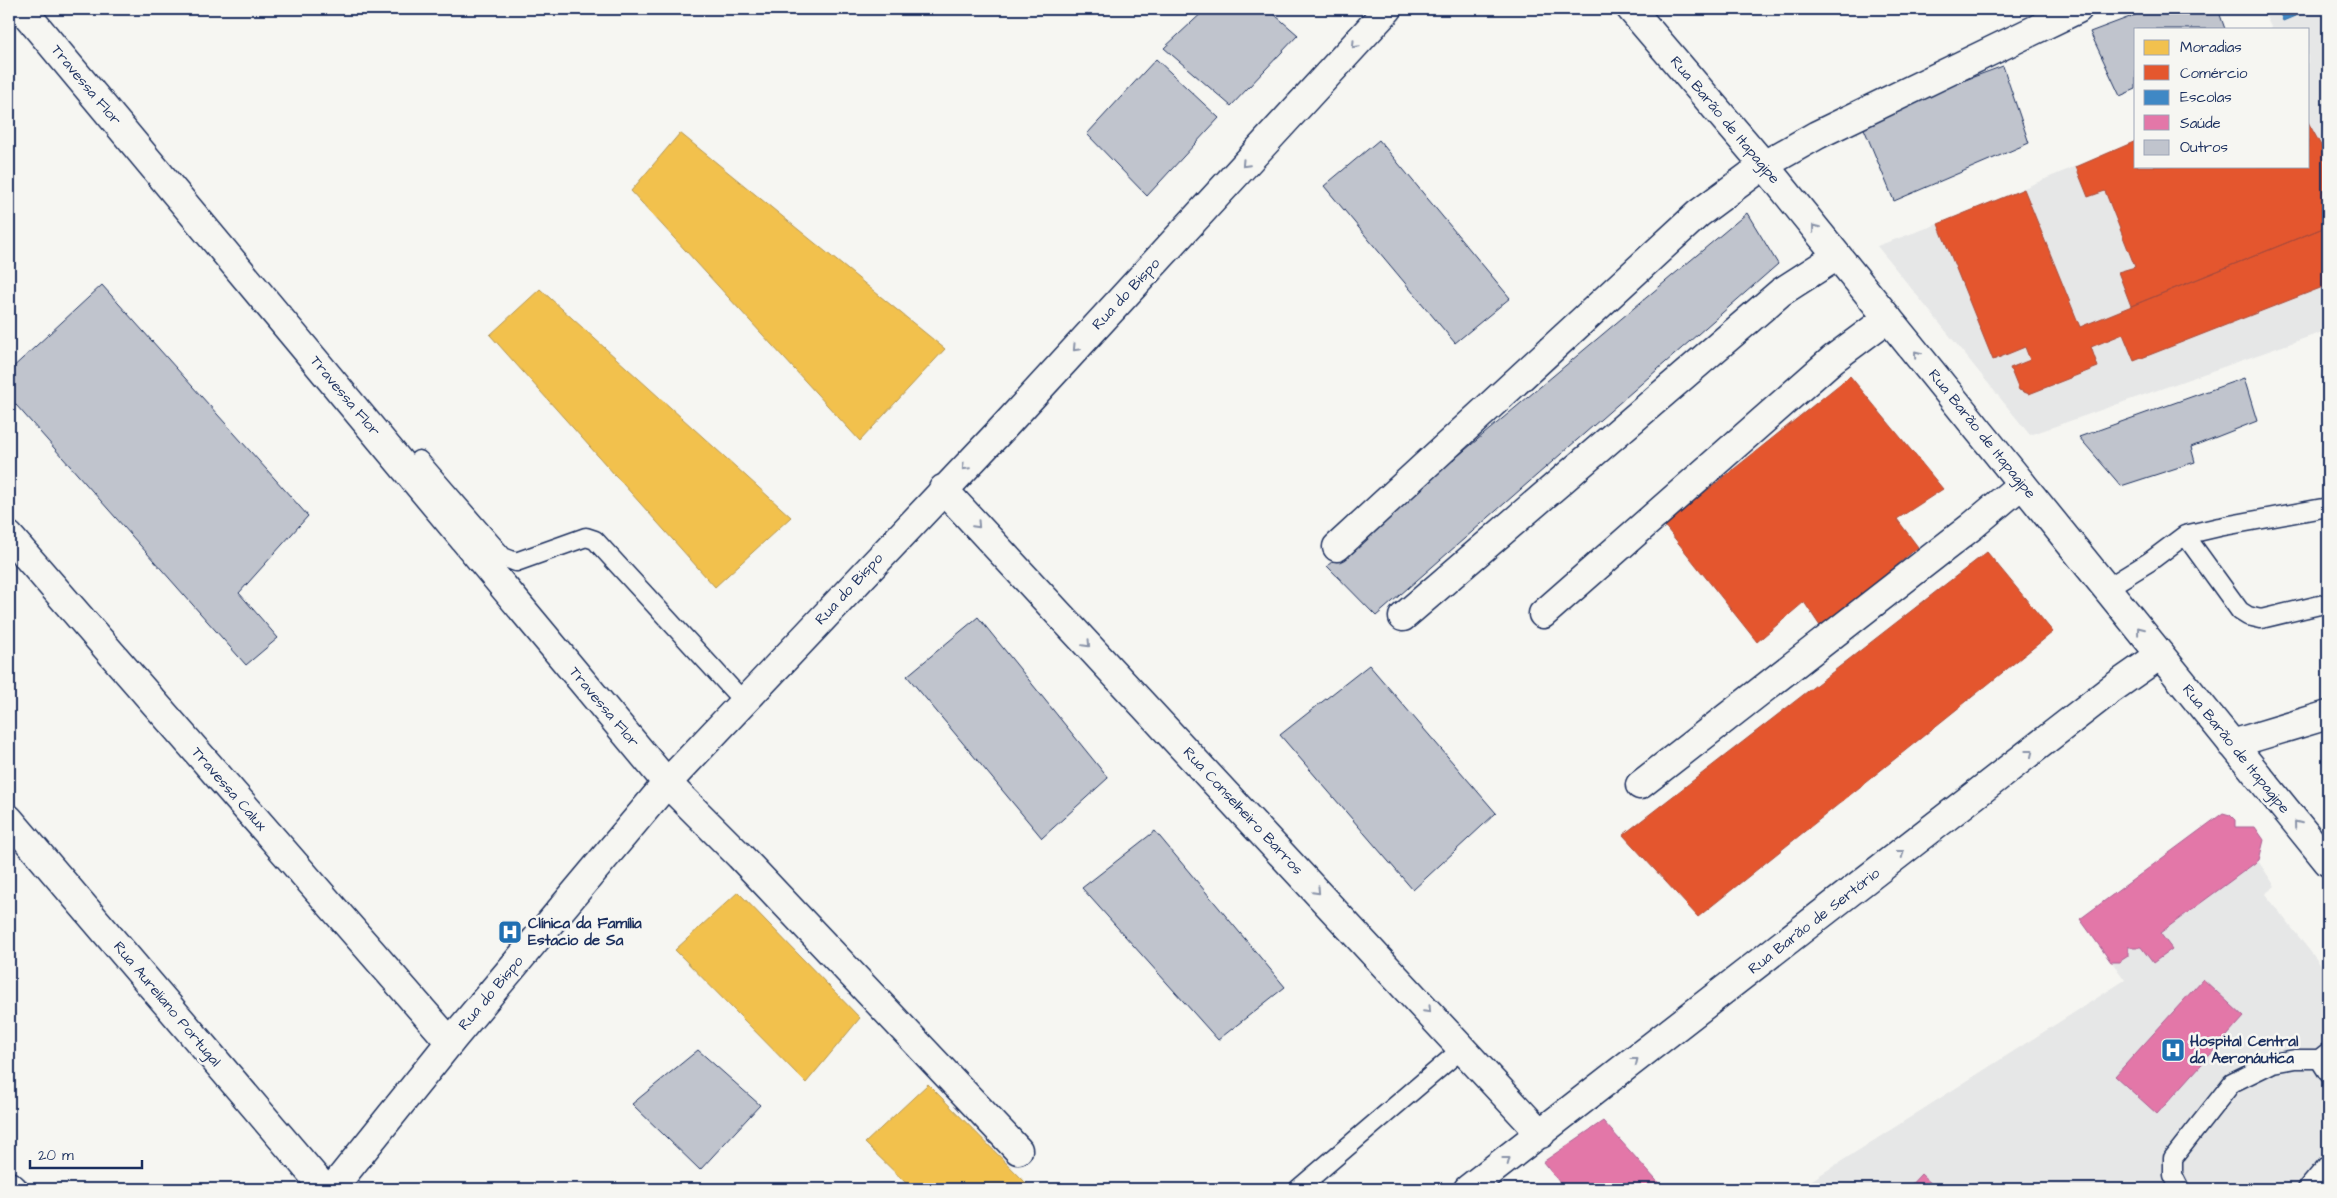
<svg xmlns="http://www.w3.org/2000/svg" width="2337" height="1198" font-family="'Architects Daughter',sans-serif">
	<style>
		.built { fill: #e6e7e7 }
		.homes { fill: #f2c14e; stroke: #b29553 }
		.shops { fill: #e4572e; stroke: #a84b3c }
		.schools { fill: #3f88c5; stroke: #346da6 }
		.health { fill: #e377a8; stroke: #a76192 }
		.building { fill: #c0c4cd; stroke: #1b2f5e }
		.lines { fill: none; stroke-linecap: round; stroke-linejoin: round }
		.lane-casing { stroke: #1b2f5e; stroke-width: 21 }
		.street-casing { stroke: #1b2f5e; stroke-width: 31 }
		.secondary-casing { stroke: #1b2f5e; stroke-width: 31 }
		.lane { stroke: #f6f6f2; stroke-width: 18 }
		.street { stroke: #f6f6f2; stroke-width: 28 }
		.secondary { stroke: #f6f6f2; stroke-width: 28 }
		.oneway { stroke: #8892a8 }
		.labels { text-anchor: middle; dominant-baseline: central; stroke-width: 5; stroke-linejoin: round; paint-order: stroke }
		.street-label { font-size: 15px; fill: #1b2f5e; stroke: #f6f6f2 }
		.poi-label { font-size: 15px; font-weight: bold; fill: #1b2f5e; stroke: #f6f6f2; text-anchor: start }
	</style>
	<rect width="100%" height="100%" fill="#f6f6f2"/>
	<filter id="ink" filterUnits="userSpaceOnUse"><feTurbulence type="fractalNoise" baseFrequency=".02" numOctaves="2"/><feDisplacementMap in="SourceGraphic" scale="10" xChannelSelector="R" yChannelSelector="G"/><feConvolveMatrix kernelMatrix="1 2 1 2 8 2 1 2 1" color-interpolation-filters="sRGB"/></filter>
	<g filter="url(#ink)">
		<path class="built" d="M2262 9H2328V330L2030 435 1877 246 1938 224 2136 141V166H2308V29H2272Z
			M2223 813 2230 815 2235 820V827L2275 886 2265 894 2328 974V1189H1798L2125 980 2080 919Z"/>
		<path class="homes" d="M680 133 945 349 860 441 631 191Z
			M540 289 791 517 715 587 490 335Z
			M738 892 860 1018 806 1083 675 950Z
			M928 1084 1032 1189H912L865 1143Z"/>
		<path class="shops" d="M2308 122 2328 158V226L2131 306 2118 272 2135 267 2105 191 2088 197 2076 167 2136 141V166H2308Z
			M2024 189 2080 327 2328 226V285L2134 361 2123 334 2091 347 2098 367 2029 394 2019 390 2010 368 2030 360 2025 347 1993 360 1938 224Z
			M1850 376 1943 489 1897 519 1918 547 1822 629 1804 602 1757 642 1664 525Z
			M1987 552 2053 632 1698 917 1623 835Z"/>
		<path class="schools" d="M2278 9H2312L2283 21Z"/>
		<path class="health" d="M2223 813 2230 815 2235 820V827H2255L2264 840 2259 860 2160 933 2172 949 2153 963 2141 947H2128V956L2119 962H2111L2080 919Z
			M2203 979 2244 1017 2157 1114 2115 1076Z
			M1603 1121 1664 1189H1565L1543 1162Z
			M1921 1174 1937 1189H1907Z"/>
		<path class="building" d="M1206 9H1268L1298 35 1231 106 1164 48Z
			M2151 9H2218L2225 29H2136V89L2120 96 2090 32Z
			M1156 59 1219 118 1147 196 1087 134Z
			M2003 66 2029 143 1894 201 1860 119Z
			M1379 140 1510 298 1455 343 1324 186Z
			M1747 213 1778 264 1376 616 1327 566Z
			M102 285 308 516 239 593 278 638 246 665 9 397V371Z
			M2244 378 2257 421 2191 447 2195 462 2121 486 2079 437Z
			M978 617 1108 778 1042 838 907 676Z
			M1369 665 1496 813 1413 890 1280 735Z
			M1155 831 1285 987 1218 1040 1082 888Z
			M698 1050 760 1105 700 1170 632 1104Z"/>
		<g class="lines">
			<g class="lane-casing">
				<path id="lane" d="M419 460 503 557 516 562 586 537 595 540 743 701
					M2185 535 2240 611 2248 616 2261 619 2328 603
					M2107 588 2149 562 2185 535 2219 527 2328 507
					M2319 1059 2328 1073
					M1298 1189 1463 1048
					M2180 1189 2173 1175V1158L2232 1083 2273 1063 2295 1059H2319L2328 1052
					M2307 1189 2328 1164"/>
			</g>
			<g class="street-casing">
				<path id="street" d="M22 9 667 783 740 856 1018 1150
					M943 489 1541 1134
					M9 536 450 1042
					M1337 547 1698 214 1764 165 1817 135 2078 9
					M1543 614 1833 359 1888 318
					M1403 617 1781 292 1837 256
					M2232 744 2328 715
					M1640 785 1971 527 2022 484
					M9 819 325 1189
					M9 1186 13 1189
					M1468 1189 2110 690 2160 655"/>
			</g>
			<g class="secondary-casing">
				<path id="secondary" d="M1631 9 1764 165 2328 862
					M332 1189 450 1042 667 783 1003 428 1388 9"/>
			</g>
			<use href="#lane" class="lane"/>
			<use href="#street" class="street"/>
			<use href="#secondary" class="secondary"/>
		</g>
		<defs><path id="oneway-chevron" d="M-2-3.5L2.5 0L-2 3.5" fill="none" stroke-width="1.6" stroke-linecap="round" stroke-linejoin="round" transform="scale(1.25)"/></defs>
		<g class="oneway">
			<use href="#oneway-chevron" transform="translate(1355 45) rotate(133)"/>
			<use href="#oneway-chevron" transform="translate(1245 164) rotate(133)"/>
			<use href="#oneway-chevron" transform="translate(1815 228) rotate(-129)"/>
			<use href="#oneway-chevron" transform="translate(1076 348) rotate(133)"/>
			<use href="#oneway-chevron" transform="translate(1917 354) rotate(-129)"/>
			<use href="#oneway-chevron" transform="translate(965 467) rotate(134)"/>
			<use href="#oneway-chevron" transform="translate(977 525) rotate(47)"/>
			<use href="#oneway-chevron" transform="translate(2140 630) rotate(-128)"/>
			<use href="#oneway-chevron" transform="translate(1087 644) rotate(47)"/>
			<use href="#oneway-chevron" transform="translate(2030 753) rotate(-38)"/>
			<use href="#oneway-chevron" transform="translate(2297 824) rotate(-129)"/>
			<use href="#oneway-chevron" transform="translate(1901 853) rotate(-38)"/>
			<use href="#oneway-chevron" transform="translate(1317 891) rotate(47)"/>
			<use href="#oneway-chevron" transform="translate(1428 1010) rotate(47)"/>
			<use href="#oneway-chevron" transform="translate(1635 1061) rotate(-38)"/>
			<use href="#oneway-chevron" transform="translate(1507 1160) rotate(-37)"/>
		</g>
	</g>
	<defs>
		<g id="hospital-square" transform="scale(1.25)"><rect x="-9" y="-9" width="18" height="18" rx="4" fill="#1f6fb2" stroke="#f6f6f2"/><path d="M-5-5h3v3.5h4V-5h3V5h-3V1.5h-4V5h-3Z" fill="#fff"/></g>
	</defs>
	<g fill-rule="evenodd">
		<use href="#hospital-square" x="510" y="932"/>
		<use href="#hospital-square" x="2173" y="1050"/>
	</g>
	<g class="labels">
		<g class="street-label">
			<text transform="translate(86 85) rotate(50)">Travessa Flor</text>
			<text transform="translate(1725 120) rotate(50)">Rua Barão de Itapagipe</text>
			<text transform="translate(1126 294) rotate(-47)">Rua do Bispo</text>
			<text transform="translate(345 396) rotate(50)">Travessa Flor</text>
			<text transform="translate(1982 434) rotate(51)">Rua Barão de Itapagipe</text>
			<text transform="translate(849 589) rotate(-47)">Rua do Bispo</text>
			<text transform="translate(604 707) rotate(50)">Travessa Flor</text>
			<text transform="translate(2236 749) rotate(51)">Rua Barão de Itapagipe</text>
			<text transform="translate(229 789) rotate(49)">Travessa Calux</text>
			<text transform="translate(1243 811) rotate(47)">Rua Conselheiro Barros</text>
			<text transform="translate(1814 921) rotate(-38)">Rua Barão de Sertório</text>
			<text transform="translate(491 993) rotate(-50)">Rua do Bispo</text>
			<text transform="translate(167 1004) rotate(50)">Rua Aureliano Portugal</text>
		</g>
		<g class="poi-label">
			<text x="528" y="923">Clínica da Família<tspan x="528" dy="17">Estacio de Sa</tspan></text>
			<text x="2190" y="1041">Hospital Central<tspan x="2190" dy="17">da Aeronáutica</tspan></text>
		</g>
	</g>
	<rect width="2337" height="1198" fill="none" stroke="#f6f6f2" stroke-width="30"/>
	<rect x="15" y="15" width="2307" height="1168" fill="none" stroke="#1b2f5e" stroke-width="2" filter="url(#ink)"/>
	<rect x="2134" y="28" width="175" height="140" fill="#f6f6f2" stroke="#9ea6b7"/>
	<rect x="2144" y="40" width="25" height="15" fill="#f2c14e" stroke="#9ea6b7"/>
	<text x="2180" y="52" font-size="15" fill="#1b2f5e">Moradias</text>
	<rect x="2144" y="65" width="25" height="15" fill="#e4572e" stroke="#9ea6b7"/>
	<text x="2180" y="78" font-size="15" fill="#1b2f5e">Comércio</text>
	<rect x="2144" y="90" width="25" height="15" fill="#3f88c5" stroke="#9ea6b7"/>
	<text x="2180" y="102" font-size="15" fill="#1b2f5e">Escolas</text>
	<rect x="2144" y="115" width="25" height="15" fill="#e377a8" stroke="#9ea6b7"/>
	<text x="2180" y="128" font-size="15" fill="#1b2f5e">Saúde</text>
	<rect x="2144" y="140" width="25" height="15" fill="#c0c4cd" stroke="#9ea6b7"/>
	<text x="2180" y="152" font-size="15" fill="#1b2f5e">Outros</text>
	<path d="M30 1160v8h112v-8" fill="none" stroke="#1b2f5e" stroke-width="2.5"/>
	<text x="38" y="1160" font-size="15" fill="#1b2f5e" stroke="#f6f6f2" stroke-width="4" paint-order="stroke">20 m</text>
</svg>
